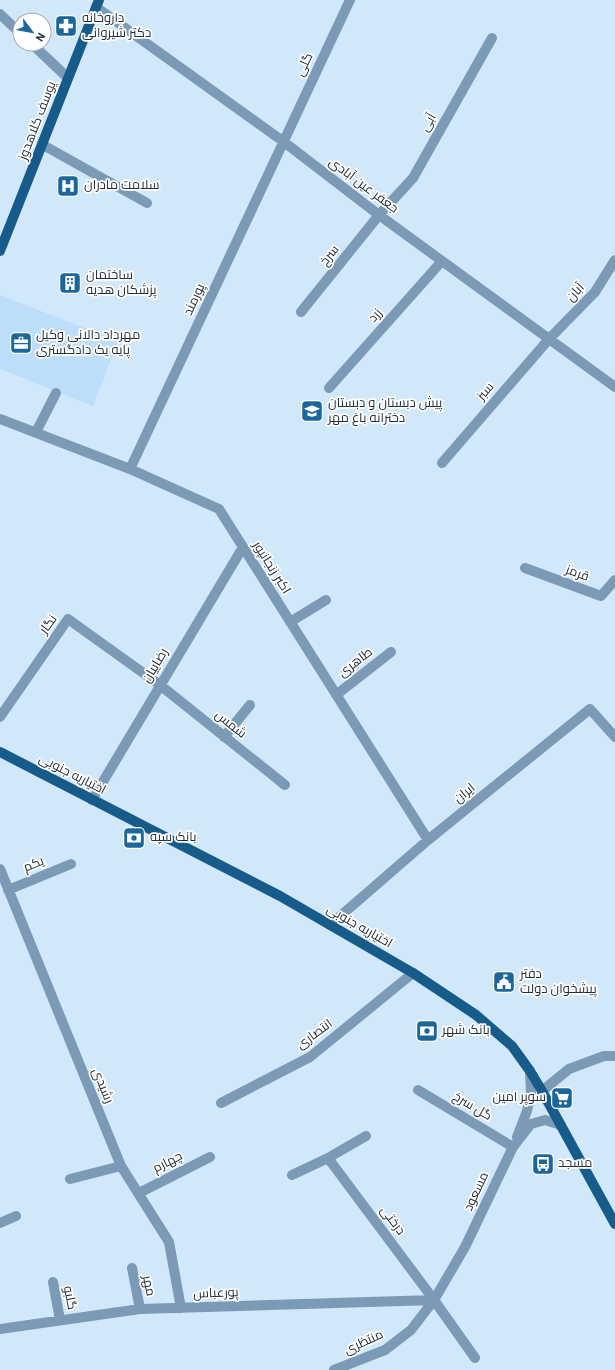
<svg xmlns="http://www.w3.org/2000/svg" width="615" height="1370" font-family="Overpass,Cairo,sans-serif">
	<style>
		.built { fill: #bcdefa }
		.lines { fill: none; stroke-linecap: round; stroke-linejoin: round }
		.minor { stroke: #7a9ab5; stroke-width: 10 }
		.major { stroke: #165b89; stroke-width: 10 }
		.labels { text-anchor: middle; dominant-baseline: central; stroke-width: 3.5; stroke-linejoin: round; paint-order: stroke }
		.poi-label { font-size: 13px; fill: #253039; stroke: #fff; text-anchor: start }
		.street-label { font-size: 13px; fill: #253039; stroke: #fff }
	</style>
	<rect width="100%" height="100%" fill="#d1e7fa"/>
	<path class="built" d="M0 295 118 341 93 406 0 369Z"/>
	<g class="lines">
		<path class="minor" d="M96 7 284 142 379 215 615 387
			M0 14 20 33
			M32 44 68 78
			M43 145 147 203
			M301 312 379 215 413 178 492 38
			M329 388 442 261
			M0 419 130 469 219 509 428 840
			M36 432 56 393
			M442 463 549 339 595 292 615 260
			M130 469 350 0
			M525 568 601 596 615 580
			M290 622 326 600
			M336 695 391 652
			M0 717 68 619 160 685 285 785
			M224 737 250 705
			M92 800 243 547
			M0 869 121 1166 169 1242 181 1308
			M8 890 71 864
			M330 925 428 840 590 709 615 737
			M418 1090 513 1147
			M542 1091 569 1069 604 1056H615
			M221 1103 310 1057 413 973
			M517 1137 527 1111 531 1093 530 1071
			M328 1158 434 1300 475 1358
			M292 1175 328 1158 366 1136
			M70 1179 121 1166
			M139 1193 210 1157
			M0 1223 16 1216
			M132 1268 140 1309
			M53 1282 60 1320
			M0 1329 140 1309 434 1300
			M334 1370 385 1350 411 1330 434 1300 465 1247 513 1147 531 1124 545 1120 561 1125"/>
		<path class="major" d="M0 251 99 0
			M0 752 280 896 413 973 476 1015 512 1046 530 1071 542 1091 615 1224"/>
	</g>
	<defs>
		<g id="pharmacy-square" transform="scale(1.15)"><rect x="-9" y="-9" width="18" height="18" rx="4" fill="#1c679a" stroke="#fff"/><path d="M-2-6h4v4h4v4h-4v4h-4v-4h-4v-4h4Z" fill="#fff"/></g>
		<g id="hospital-square" transform="scale(1.15)"><rect x="-9" y="-9" width="18" height="18" rx="4" fill="#1c679a" stroke="#fff"/><path d="M-5-5h3v3.5h4V-5h3V5h-3V1.5h-4V5h-3Z" fill="#fff"/></g>
		<g id="building-square" transform="scale(1.15)"><rect x="-9" y="-9" width="18" height="18" rx="4" fill="#1c679a" stroke="#fff"/><path d="M-4-6H4V6H1V3H-1V6H-4ZM-2.5-4.3h1.7v1.8h-1.7ZM.8-4.3h1.7v1.8H.8ZM-2.5-1h1.7V.8h-1.7ZM.8-1h1.7V.8H.8Z" fill="#fff"/></g>
		<g id="office-square" transform="scale(1.15)"><rect x="-9" y="-9" width="18" height="18" rx="4" fill="#1c679a" stroke="#fff"/><path d="M-6-3h4V-5.5h4V-3h4V5H-6ZM-1-4.5V-3h2v-1.5ZM-6 0V1H6V0Z" fill="#fff"/></g>
		<g id="school-square" transform="scale(1.15)"><rect x="-9" y="-9" width="18" height="18" rx="4" fill="#1c679a" stroke="#fff"/><path d="M0-5L7-2L0 1L-7-2ZM-4 1L0 2.5L4 1V4Q0 6-4 4Z" fill="#fff"/></g>
		<g id="bank-square" transform="scale(1.15)"><rect x="-9" y="-9" width="18" height="18" rx="4" fill="#1c679a" stroke="#fff"/><path d="M-6-4H6V4H-6ZM0-2.3a2.3 2.3 0 1 0 0 4.6a2.3 2.3 0 1 0 0-4.6Z" fill="#fff"/></g>
		<g id="civic-square" transform="scale(1.15)"><rect x="-9" y="-9" width="18" height="18" rx="4" fill="#1c679a" stroke="#fff"/><path d="M-.6-6.5H3V-4.5H.6V-3L4-1V1h2V6H-6V1h2V-1L-.6-3ZM-1.2 2.5V6h2.4V2.5Z" fill="#fff"/></g>
		<g id="supermarket-square" transform="scale(1.15)"><rect x="-9" y="-9" width="18" height="18" rx="4" fill="#1c679a" stroke="#fff"/><path d="M-6-5.5h2.5l.6 2H6L4.5 2H-2.5L-4.4-4H-6ZM-1.5 3.2a1.3 1.3 0 1 0 .1 0ZM3 3.2a1.3 1.3 0 1 0 .1 0Z" fill="#fff"/></g>
		<g id="bus-square" transform="scale(1.15)"><rect x="-9" y="-9" width="18" height="18" rx="4" fill="#1c679a" stroke="#fff"/><path d="M-5-6H5V4H4V6H2V4H-2V6H-4V4H-5ZM-3.5-4V0h7V-4ZM-3.5 1.2v1.5H-2V1.2ZM2 1.2v1.5H3.5V1.2Z" fill="#fff"/></g>
	</defs>
	<g fill-rule="evenodd">
		<use href="#pharmacy-square" x="66" y="26"/>
		<use href="#hospital-square" x="68" y="186"/>
		<use href="#building-square" x="70" y="283"/>
		<use href="#office-square" x="21" y="343"/>
		<use href="#school-square" x="312" y="411"/>
		<use href="#bank-square" x="134" y="838"/>
		<use href="#civic-square" x="504" y="982"/>
		<use href="#bank-square" x="427" y="1031"/>
		<use href="#supermarket-square" x="562" y="1098"/>
		<use href="#bus-square" x="543" y="1164"/>
	</g>
	<g class="labels">
		<g class="poi-label">
			<text x="82" y="19">داروخانه<tspan x="82" dy="15">دکتر شیروانی</tspan></text>
			<text x="84" y="186">سلامت مادران</text>
			<text x="86" y="276">ساختمان<tspan x="86" dy="15">پزشکان هدیه</tspan></text>
			<text x="36" y="336">مهرداد دالانی وکیل<tspan x="36" dy="15">پایه یک دادگستری</tspan></text>
			<text x="328" y="404">پیش دبستان و دبستان<tspan x="328" dy="15">دخترانه باغ مهر</tspan></text>
			<text x="150" y="838">بانک سپه</text>
			<text x="520" y="975">دفتر<tspan x="520" dy="15">پیشخوان دولت</tspan></text>
			<text x="442" y="1031">بانک شهر</text>
			<text x="546" y="1098" text-anchor="end">سوپر امین</text>
			<text x="558" y="1164">مسجد</text>
		</g>
		<g class="street-label">
			<text transform="translate(305 65) rotate(-65)">گلی</text>
			<text transform="translate(38 121) rotate(-69)">یوسف کلاهدوز</text>
			<text transform="translate(429 123) rotate(-60)">آبی</text>
			<text transform="translate(363 186) rotate(37)">جعفر عین آبادی</text>
			<text transform="translate(330 256) rotate(-51)">سرخ</text>
			<text transform="translate(576 293) rotate(-47)">آبان</text>
			<text transform="translate(195 300) rotate(-65)">پورمند</text>
			<text transform="translate(376 316) rotate(-48)">زرد</text>
			<text transform="translate(486 392) rotate(-49)">سبز</text>
			<text transform="translate(271 568) rotate(58)">اکبر زنجانپور</text>
			<text transform="translate(577 574) rotate(20)">قرمز</text>
			<text transform="translate(49 625) rotate(-53)">نگار</text>
			<text transform="translate(356 663) rotate(-38)">طاهری</text>
			<text transform="translate(156 666) rotate(-59)">رضاییان</text>
			<text transform="translate(230 725) rotate(39)">شمس</text>
			<text transform="translate(72 775) rotate(27)">اختیاریه جنوبی</text>
			<text transform="translate(465 794) rotate(-39)">ایران</text>
			<text transform="translate(34 865) rotate(-22)">یکم</text>
			<text transform="translate(359 927) rotate(30)">اختیاریه جنوبی</text>
			<text transform="translate(315 1035) rotate(-36)">انتصاری</text>
			<text transform="translate(102 1086) rotate(68)">رشیدی</text>
			<text transform="translate(472 1107) rotate(31)">گل سرخ</text>
			<text transform="translate(168 1163) rotate(-27)">چهارم</text>
			<text transform="translate(477 1192) rotate(-65)">مسعود</text>
			<text transform="translate(392 1221) rotate(53)">درختی</text>
			<text transform="translate(148 1286) rotate(79)">مهر</text>
			<text transform="translate(216 1294) rotate(-2)">پورعباس</text>
			<text transform="translate(69 1298) rotate(79)">گلبو</text>
			<text transform="translate(364 1343) rotate(-25)">منتظری</text>
		</g>
	</g>
	<g transform="translate(32 32) rotate(122)"><circle r="19" fill="#ffffff" stroke="#a8acb0"/>
	<path d="M0-3L7 15L0 10L-7 15Z" fill="#1c679a"/>
	<text y="-6" font-size="11" font-weight="bold" text-anchor="middle" fill="#253039">N</text>
	</g>
</svg>
